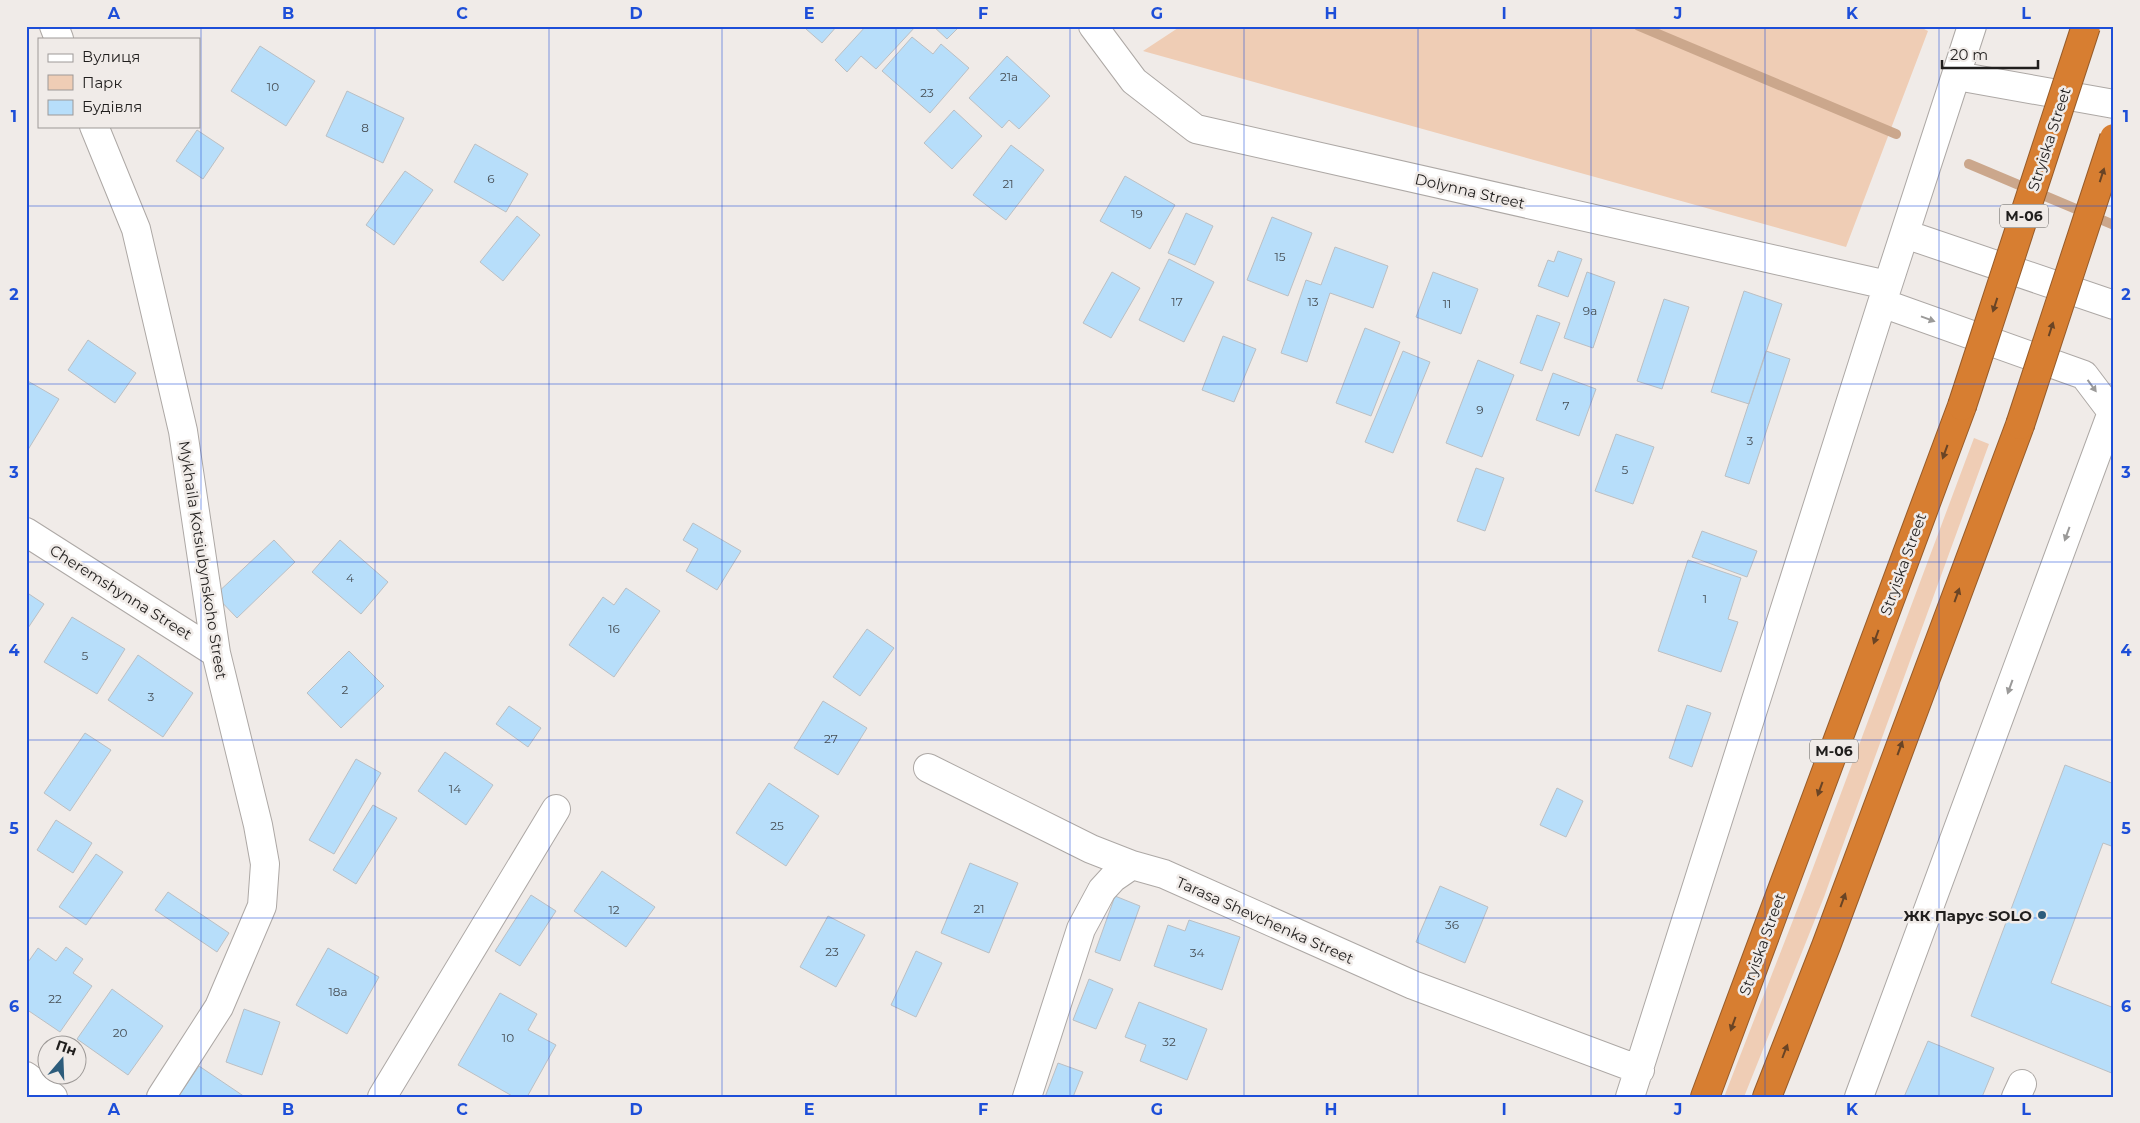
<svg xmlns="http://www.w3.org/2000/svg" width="2140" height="1123" font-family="Montserrat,sans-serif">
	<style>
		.green { fill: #efcdb5 }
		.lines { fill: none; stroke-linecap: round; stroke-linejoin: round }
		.stream { stroke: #cba78c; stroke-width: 10 }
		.building { fill: #b7defa; stroke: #bbbfc3 }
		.minor-casing { stroke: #ada8a5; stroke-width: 30 }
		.highway-casing { stroke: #975c2a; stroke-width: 30 }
		.minor { stroke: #fff; stroke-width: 28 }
		.highway { stroke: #d77e31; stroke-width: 28 }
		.highway-bridge-casing { stroke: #975c2a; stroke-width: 30; stroke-linecap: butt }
		.highway-bridge { stroke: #d77e31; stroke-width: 28 }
		.oneway { fill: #694425 }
		.oneway2 { fill: #9b9a99 }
		.grid { fill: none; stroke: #1d4ed8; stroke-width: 1; stroke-opacity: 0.55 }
		.poi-dot { fill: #2d5c7b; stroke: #f0ebe8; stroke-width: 2 }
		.labels { text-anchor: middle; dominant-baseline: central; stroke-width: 5; stroke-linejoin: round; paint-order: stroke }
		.number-label { font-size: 12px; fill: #464e54 }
		.shield { fill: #f0ebe8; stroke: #5e5c5a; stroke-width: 1 }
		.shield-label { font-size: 14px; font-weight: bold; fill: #201e1d }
		.street-label { font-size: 15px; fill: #201e1d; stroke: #f0ebe8 }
		.poi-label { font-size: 15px; font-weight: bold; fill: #201e1d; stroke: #f0ebe8; text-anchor: end }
		.neatline { fill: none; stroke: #1d4ed8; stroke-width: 2 }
		.grid-label { font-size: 16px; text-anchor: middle; font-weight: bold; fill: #1d4ed8 }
	</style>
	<rect width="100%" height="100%" fill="#f0ebe8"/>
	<path class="green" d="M1181 26H1918L1928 31 1846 247 1143 51Z
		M1974 438 1989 444 1824 897 1744 1097H1724L1804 892Z"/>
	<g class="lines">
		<path class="stream" d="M1639 26 1896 134
			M1969 164 2114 225"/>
	</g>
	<path class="building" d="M808 26H837L822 43 806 29Z
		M866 26H916L876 69 861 56 847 72 835 60Z
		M933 26H960L947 39Z
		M912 37 933 54 941 44 969 68 930 113 882 71Z
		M260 46 315 81 286 126 231 91Z
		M1007 56 1050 96 1019 129 1009 120 1002 128 969 98Z
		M347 91 404 118 383 163 326 136Z
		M954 110 982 136 952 169 924 143Z
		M197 130 224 148 203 179 176 161Z
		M475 144 528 174 506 212 454 182Z
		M1011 145 1044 170 1006 220 973 195Z
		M405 171 433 190 394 245 366 225Z
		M1125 176 1175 205 1150 249 1100 221Z
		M1186 213 1213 226 1195 265 1168 253Z
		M517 216 540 235 503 281 480 262Z
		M1272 217 1312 233 1288 296 1247 280Z
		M1335 247 1388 266 1373 308 1330 293 1307 362 1281 353 1306 280 1321 285Z
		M1558 251 1582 259 1568 297 1538 286 1548 260 1554 262Z
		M1169 259 1214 282 1184 342 1139 320Z
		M1112 272 1140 288 1111 338 1083 323Z
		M1433 272 1478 289 1461 334 1416 317Z
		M1587 272 1615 282 1593 348 1564 338Z
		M1744 291 1782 304 1749 404 1711 392Z
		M1664 299 1689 307 1662 389 1637 381Z
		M1537 315 1560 323 1542 371 1520 363Z
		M1365 328 1400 342 1371 416 1336 403Z
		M1223 336 1256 349 1234 402 1202 390Z
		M88 340 136 373 115 403 68 370Z
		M1403 351 1430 362 1393 453 1365 442Z
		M1766 351 1790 359 1749 484 1725 476Z
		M1478 360 1514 375 1482 457 1446 443Z
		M1553 373 1596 389 1579 436 1536 420Z
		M26 380 59 399 26 453Z
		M1616 434 1654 447 1633 504 1595 491Z
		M1476 468 1504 478 1485 531 1457 521Z
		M693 523 741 551 717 590 686 571 698 549 683 540Z
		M1702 531 1757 551 1747 577 1692 557Z
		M274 540 295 562 237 618 215 595Z
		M340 540 388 582 361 614 312 572Z
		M1688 560 1741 578 1728 619 1738 622 1721 672 1658 651Z
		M626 588 660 611 614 677 569 645 603 597 614 605Z
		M26 592 44 604 26 631Z
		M72 617 125 649 97 694 44 662Z
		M867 629 894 648 860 696 833 677Z
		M349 651 384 686 341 728 307 693Z
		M138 655 193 693 163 737 108 700Z
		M823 701 867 728 838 775 794 748Z
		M1687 705 1711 713 1692 767 1669 758Z
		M509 706 541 728 528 747 496 724Z
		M85 733 111 750 70 811 44 793Z
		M445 752 493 785 466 825 418 791Z
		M356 759 381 773 334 854 309 840Z
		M2065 765 2114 784V847L2103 843 2051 983 2114 1008V1074L1971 1016Z
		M769 783 819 816 786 866 736 833Z
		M1557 788 1583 801 1566 837 1540 825Z
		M373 805 397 818 356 884 333 870Z
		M56 820 92 843 73 873 37 850Z
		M96 854 123 872 86 925 59 907Z
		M970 863 1018 883 989 953 941 933Z
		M602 871 655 907 626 947 574 911Z
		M1440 886 1488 907 1465 963 1416 942Z
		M168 892 229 933 217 952 155 910Z
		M531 895 556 911 520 966 495 951Z
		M1115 896 1140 906 1120 961 1095 952Z
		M828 916 865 935 836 987 800 967Z
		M1189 920 1240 937 1222 990 1154 966 1168 925 1185 931Z
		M66 947 83 959 73 973 92 986 60 1032 26 1009V965L38 948 56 961Z
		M328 948 379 977 347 1034 296 1005Z
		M916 951 942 963 916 1017 891 1005Z
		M1089 979 1113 989 1096 1029 1073 1020Z
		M112 989 163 1026 128 1075 77 1039Z
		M500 993 537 1014 528 1030 556 1045 527 1097H514L458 1065Z
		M1139 1002 1207 1029 1187 1080 1140 1061 1146 1045 1125 1037Z
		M244 1009 280 1022 262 1075 226 1062Z
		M1928 1041 1994 1068 1982 1097H1904Z
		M1058 1063 1083 1072 1073 1097H1045Z
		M199 1066 245 1097H178Z"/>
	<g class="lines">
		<g class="minor-casing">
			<path id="minor" d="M54 26 59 39
				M1093 26 1134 81 1196 129 1887 285
				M1957 76 2114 104
				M94 126 136 229 183 431 216 653 258 825 265 864 262 906 219 1007 161 1097
				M1905 234 2114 305
				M26 532 216 653
				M928 768 1091 849 1132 865
				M26 1076 53 1097
				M382 1097 556 809
				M1027 1097 1081 929 1102 890 1113 878 1132 865 1164 874 1413 985 1640 1070
				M1630 1097 1882 303 1972 26
				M1859 1097 2112 412 2084 375 1882 303
				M2016 1097 2022 1084"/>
		</g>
		<g class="highway-casing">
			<path id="highway" d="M1705 1097 1962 406
				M1767 1097 1826 946 2020 425"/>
		</g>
		<use href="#minor" class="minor"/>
		<use href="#highway" class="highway"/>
		<g class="highway-bridge-casing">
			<path id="highway-bridge" d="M1962 406 2086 26
				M2020 425 2114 138"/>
		</g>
		<use href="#highway-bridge" class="highway-bridge"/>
	</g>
	<defs><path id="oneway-solid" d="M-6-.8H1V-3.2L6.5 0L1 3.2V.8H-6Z" transform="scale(1.25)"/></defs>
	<g class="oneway">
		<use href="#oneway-solid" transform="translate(2102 175) rotate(-72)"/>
		<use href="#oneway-solid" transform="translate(1995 305) rotate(108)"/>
		<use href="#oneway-solid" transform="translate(2051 329) rotate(-72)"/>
		<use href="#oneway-solid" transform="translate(1945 452) rotate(110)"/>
		<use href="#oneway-solid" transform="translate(1957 595) rotate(-70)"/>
		<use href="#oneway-solid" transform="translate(1876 637) rotate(110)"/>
		<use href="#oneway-solid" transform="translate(1900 748) rotate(-70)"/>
		<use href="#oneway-solid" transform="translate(1820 789) rotate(110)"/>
		<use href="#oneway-solid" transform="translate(1843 900) rotate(-70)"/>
		<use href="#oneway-solid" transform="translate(1733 1024) rotate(110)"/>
		<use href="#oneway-solid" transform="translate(1785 1051) rotate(-69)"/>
	</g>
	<g class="oneway2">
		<use href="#oneway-solid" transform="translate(1928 319) rotate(20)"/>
		<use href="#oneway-solid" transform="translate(2092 386) rotate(54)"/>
		<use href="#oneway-solid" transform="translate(2067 534) rotate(110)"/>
		<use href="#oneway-solid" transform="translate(2010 687) rotate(110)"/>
	</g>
	<path class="grid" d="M201 26V1097M375 26V1097M549 26V1097M722 26V1097M896 26V1097M1070 26V1097M1244 26V1097M1418 26V1097M1591 26V1097M1765 26V1097M1939 26V1097M26 206H2114M26 384H2114M26 562H2114M26 740H2114M26 918H2114"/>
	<circle class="poi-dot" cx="2042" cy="915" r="5"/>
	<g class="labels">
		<g class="number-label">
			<text x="1009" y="76">21а</text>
			<text x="273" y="86">10</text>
			<text x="927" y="92">23</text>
			<text x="365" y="127">8</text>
			<text x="491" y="178">6</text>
			<text x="1008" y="183">21</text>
			<text x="1137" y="213">19</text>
			<text x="1280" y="256">15</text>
			<text x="1177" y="301">17</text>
			<text x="1313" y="301">13</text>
			<text x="1447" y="303">11</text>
			<text x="1590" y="310">9а</text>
			<text x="1566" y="405">7</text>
			<text x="1480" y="409">9</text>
			<text x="1750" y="440">3</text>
			<text x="1625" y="469">5</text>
			<text x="350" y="577">4</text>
			<text x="1705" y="598">1</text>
			<text x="614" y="628">16</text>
			<text x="85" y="655">5</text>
			<text x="345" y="689">2</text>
			<text x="151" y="696">3</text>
			<text x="831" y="738">27</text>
			<text x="455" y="788">14</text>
			<text x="777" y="825">25</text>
			<text x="979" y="908">21</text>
			<text x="614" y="909">12</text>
			<text x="1452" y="924">36</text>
			<text x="832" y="951">23</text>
			<text x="1197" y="952">34</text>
			<text x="338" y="991">18а</text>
			<text x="55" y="998">22</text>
			<text x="120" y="1032">20</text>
			<text x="508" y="1037">10</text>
			<text x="1169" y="1041">32</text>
		</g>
		<g class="shield">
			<rect x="2000" y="204.5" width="48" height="23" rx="4"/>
			<rect x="1810" y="739.5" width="48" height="23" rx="4"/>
		</g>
		<g class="shield-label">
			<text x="2024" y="216">М-06</text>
			<text x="1834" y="751">М-06</text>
		</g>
		<g class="street-label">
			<text transform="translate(2049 139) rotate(-72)">Stryiska Street</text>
			<text transform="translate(1470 191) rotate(13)">Dolynna Street</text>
			<text transform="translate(203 560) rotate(81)">Mykhaila Kotsiubynskoho Street</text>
			<text transform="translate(1903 564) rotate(-70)">Stryiska Street</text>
			<text transform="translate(121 592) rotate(32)">Cheremshynna Street</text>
			<text transform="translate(1265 920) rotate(24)">Tarasa Shevchenka Street</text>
			<text transform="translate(1762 944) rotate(-70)">Stryiska Street</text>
		</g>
		<g class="poi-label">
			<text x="2032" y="915">ЖК Парус SOLO</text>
		</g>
	</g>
	<rect width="2140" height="1123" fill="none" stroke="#f0ebe8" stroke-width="55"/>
	<rect x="38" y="38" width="162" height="90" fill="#f0ebe8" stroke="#9d9997"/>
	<rect x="48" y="54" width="25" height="8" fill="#ffffff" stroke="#9d9997"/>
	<text x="82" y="62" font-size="15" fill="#201e1d">Вулиця</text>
	<rect x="48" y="75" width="25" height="15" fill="#efcdb5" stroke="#9d9997"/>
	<text x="82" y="88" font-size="15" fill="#201e1d">Парк</text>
	<rect x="48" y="100" width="25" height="15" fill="#b7defa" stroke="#9d9997"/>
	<text x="82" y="112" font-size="15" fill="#201e1d">Будівля</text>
	<g transform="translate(62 1060) rotate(19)"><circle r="24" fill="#f0ebe8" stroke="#9d9997"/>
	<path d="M0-4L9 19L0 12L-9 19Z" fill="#2d5c7b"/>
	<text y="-8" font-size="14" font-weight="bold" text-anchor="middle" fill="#201e1d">Пн</text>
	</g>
	<path d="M1942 60v8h96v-8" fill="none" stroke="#201e1d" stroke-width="2.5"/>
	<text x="1950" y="60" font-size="15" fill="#201e1d" stroke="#f0ebe8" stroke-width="4" paint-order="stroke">20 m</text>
	<rect x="28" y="28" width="2084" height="1068" class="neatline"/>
	<g class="grid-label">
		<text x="114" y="19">A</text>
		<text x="288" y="19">B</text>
		<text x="462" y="19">C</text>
		<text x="636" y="19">D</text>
		<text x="809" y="19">E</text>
		<text x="983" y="19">F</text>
		<text x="1157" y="19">G</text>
		<text x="1331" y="19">H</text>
		<text x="1504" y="19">I</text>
		<text x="1678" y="19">J</text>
		<text x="1852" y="19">K</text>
		<text x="2026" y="19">L</text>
		<text x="14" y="122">1</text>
		<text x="2126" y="122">1</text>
		<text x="14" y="300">2</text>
		<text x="2126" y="300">2</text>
		<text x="14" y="478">3</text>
		<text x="2126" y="478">3</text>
		<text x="14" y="656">4</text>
		<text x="2126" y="656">4</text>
		<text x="14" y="834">5</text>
		<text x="2126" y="834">5</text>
		<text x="14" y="1012">6</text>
		<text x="2126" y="1012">6</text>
		<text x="114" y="1115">A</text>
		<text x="288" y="1115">B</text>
		<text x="462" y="1115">C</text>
		<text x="636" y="1115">D</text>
		<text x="809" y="1115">E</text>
		<text x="983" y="1115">F</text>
		<text x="1157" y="1115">G</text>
		<text x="1331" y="1115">H</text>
		<text x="1504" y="1115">I</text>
		<text x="1678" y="1115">J</text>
		<text x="1852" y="1115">K</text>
		<text x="2026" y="1115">L</text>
	</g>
</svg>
